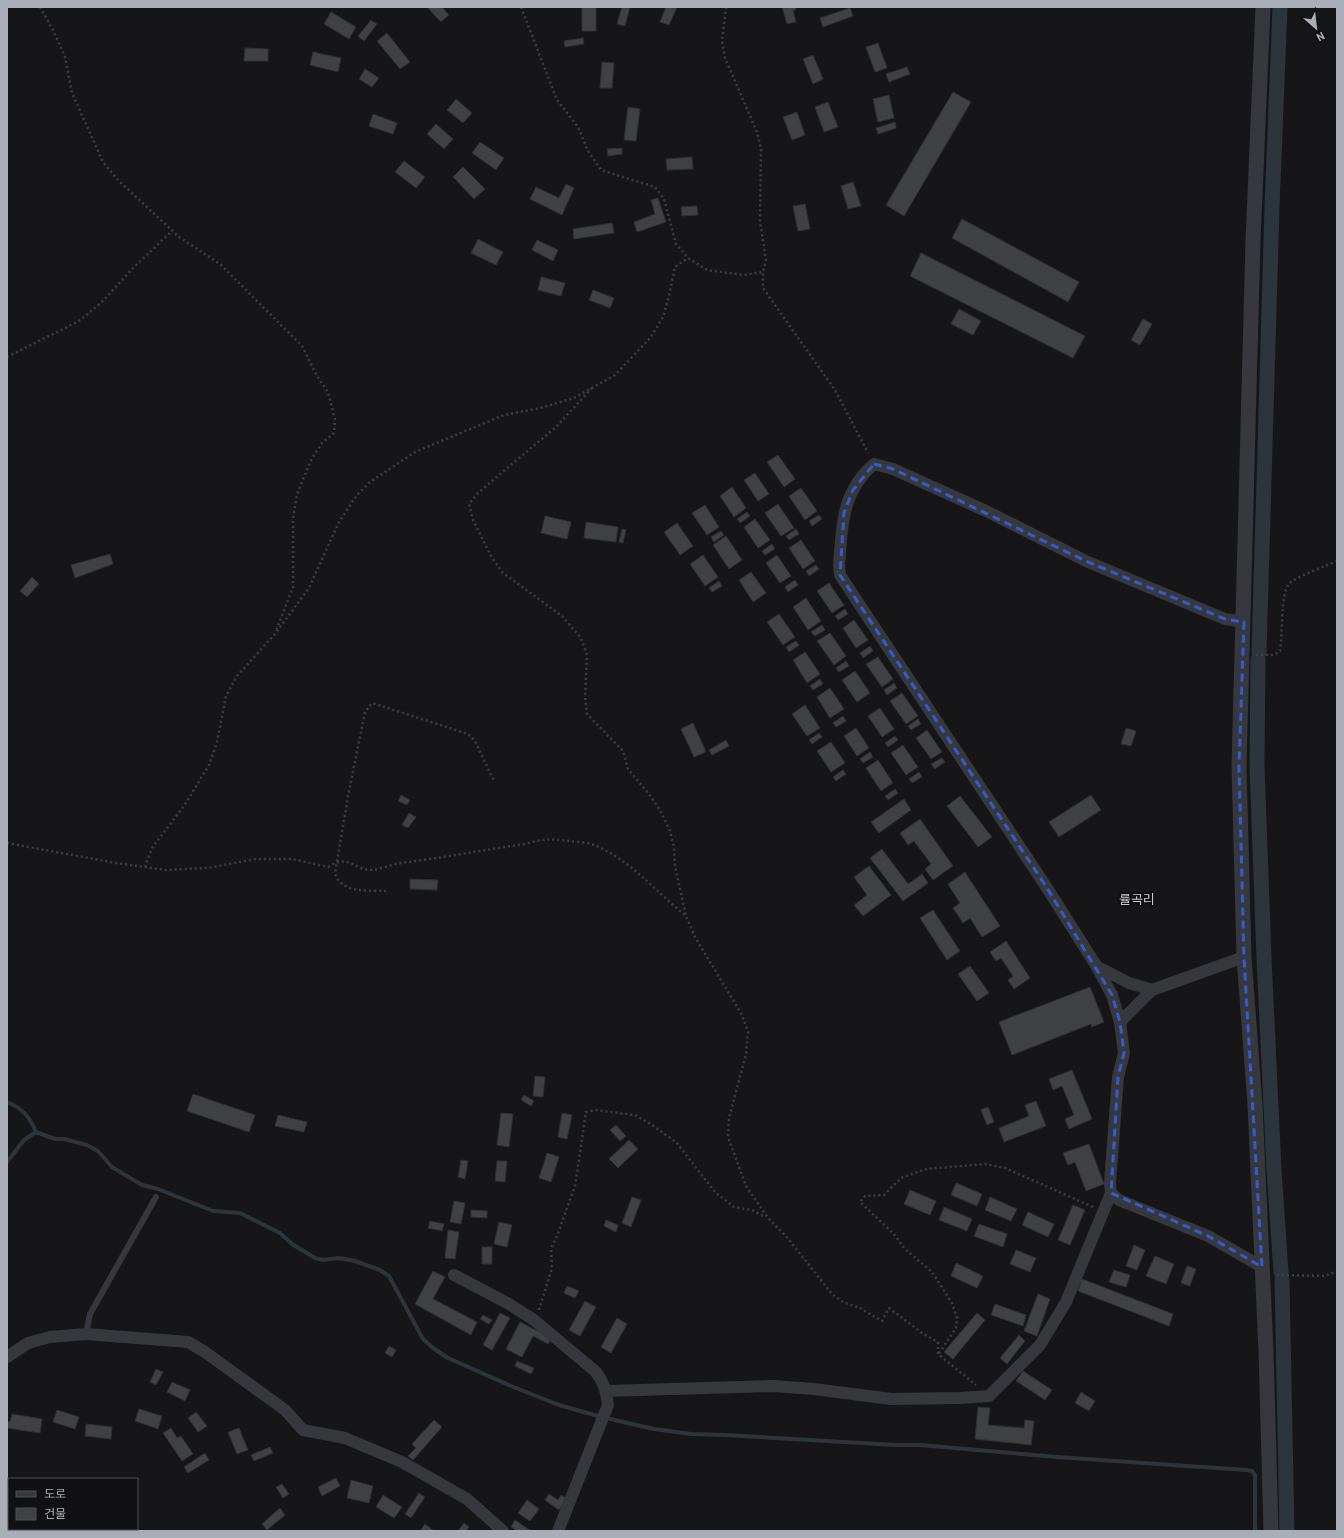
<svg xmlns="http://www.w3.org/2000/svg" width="1344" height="1538" font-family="Barlow,'Noto Sans KR',sans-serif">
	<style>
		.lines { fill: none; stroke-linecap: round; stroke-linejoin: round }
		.stream { stroke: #2c353c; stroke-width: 4 }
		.canal { stroke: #2c353c; stroke-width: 15 }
		.building { fill: #404145; stroke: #303034 }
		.path { stroke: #3d3f44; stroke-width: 2.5; stroke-dasharray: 2 3; stroke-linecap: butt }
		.service { stroke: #37383d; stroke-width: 6 }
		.minor { stroke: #37383d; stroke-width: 12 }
		.tertiary { stroke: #37383d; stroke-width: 15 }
		.marked { fill: none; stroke: #325cd3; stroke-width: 3; stroke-dasharray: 8 5; stroke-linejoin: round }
		.labels { text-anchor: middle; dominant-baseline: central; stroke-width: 4; stroke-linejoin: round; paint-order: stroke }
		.quarter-label { font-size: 13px; fill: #c9ccd4; stroke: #111113 }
	</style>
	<rect width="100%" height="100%" fill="#161618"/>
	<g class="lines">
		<path class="stream" d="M7 1102C22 1108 30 1117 36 1132L55 1139H64L87 1145 98 1151 112 1167 142 1185 158 1189 213 1211 240 1213 280 1233 292 1244 315 1258 323 1260 339 1258 355 1261 380 1270 389 1276 423 1339 433 1348 448 1358 511 1386 559 1405 598 1416
			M7 1162 24 1140 36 1132
			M610 1419 654 1429 691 1434 725 1435 896 1445H920L1057 1457 1246 1470 1252 1471 1255 1475V1531"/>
		<path class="canal" d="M1259 652 1272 208 1280 7
			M1258 659 1257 766 1264 958 1274 1170 1281 1272
			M1282 1280 1287 1531"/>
	</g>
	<path class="building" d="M427 7H442L449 15 441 22Z
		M582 7H596V31H582Z
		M622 7H630L625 26 617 24Z
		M666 7H677L669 25 660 22Z
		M782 7H795L796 10H793L796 22 787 24Z
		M850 8 853 16 823 27 820 18Z
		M331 12 356 27 349 39 324 24Z
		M371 20 377 24 364 41 358 36Z
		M387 33 410 62 400 69 377 41Z
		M583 38 584 44 565 47 564 41Z
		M878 43 887 68 875 72 866 47Z
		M245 48 268 49V61H244Z
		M313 52 341 58 338 72 310 65Z
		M813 55 823 79 813 84 803 59Z
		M602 62 614 63 612 88H600Z
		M907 67 910 74 889 82 886 74Z
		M365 69 379 78 372 87 359 79Z
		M953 92 971 102 904 216 886 205Z
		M889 95 894 118 878 122 873 99Z
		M456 99 472 113 463 123 447 110Z
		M828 102 838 127 824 132 815 107Z
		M628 107 640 109 636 141 624 140Z
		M797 112 805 135 792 140 783 117Z
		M373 114 397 123 393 134 369 126Z
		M895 122 896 128 878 134 876 128Z
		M436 124 453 139 444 149 427 134Z
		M480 142 504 158 496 170 472 153Z
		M622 148V154L608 156 607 149Z
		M692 157 693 169 667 170 666 159Z
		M404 161 425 177 416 188 395 172Z
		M463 167 485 189 474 199 453 177Z
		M853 182 861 206 848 209 841 186Z
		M566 184 574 188 562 215 530 199 536 187 559 198Z
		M658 198 666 222 637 232 634 222 655 214 651 200Z
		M805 204 810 229 798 231 793 206Z
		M697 206 698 215 682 216 681 207Z
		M962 219 1079 282 1068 302 952 238Z
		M612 223 614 233 574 239 573 229Z
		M478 239 503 252 496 265 471 253Z
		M537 240 558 250 553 261 532 250Z
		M921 253 1085 336 1073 358 910 276Z
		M541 277 565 283 561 296 538 290Z
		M593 290 614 298 610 308 589 300Z
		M959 309 981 321 973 335 951 324Z
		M1143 319 1152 324 1140 345 1131 340Z
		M778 455 795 479 784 487 767 462Z
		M755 473 769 494 758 501 744 480Z
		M732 487 746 508 734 517 720 496Z
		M801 488 817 511 805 520 789 496Z
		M778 504 794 528 781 536 765 513Z
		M705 505 719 527 707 535 692 513Z
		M747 512 750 516 740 523 737 519Z
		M819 515 822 519 812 526 809 521Z
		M545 516 571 522 567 539 541 533Z
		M755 519 770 540 758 548 744 527Z
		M586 522 618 527 616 542 584 538Z
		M677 523 693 546 680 555 664 532Z
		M622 529 626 530 623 543 619 542Z
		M796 529 799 534 789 540 786 536Z
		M721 531 724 535 714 542 711 537Z
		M726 536 742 560 729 569 713 545Z
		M801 540 815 561 803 569 789 548Z
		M772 544 775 549 765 555 762 551Z
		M110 554 113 564 75 578 71 565Z
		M703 555 718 577 705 586 690 564Z
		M777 555 791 576 780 583 766 563Z
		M816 565 819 569 809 576 806 571Z
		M751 572 766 593 753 602 739 580Z
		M32 577 39 584 27 597 20 591Z
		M795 580 798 585 788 592 785 587Z
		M719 581 722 586 712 592 709 588Z
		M829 583 844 605 832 613 817 591Z
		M806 598 821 621 808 630 793 607Z
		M845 609 848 614 838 620 835 616Z
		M779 614 795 637 783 645 767 622Z
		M854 620 868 640 856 648 843 628Z
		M822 625 825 630 815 636 811 632Z
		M830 633 846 656 834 665 817 641Z
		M796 641 799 645 789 652 786 647Z
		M870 646 873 651 863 658 860 653Z
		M805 652 820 674 807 683 793 660Z
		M878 657 893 679 882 687 866 664Z
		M846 661 849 666 839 672 836 668Z
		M855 671 870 693 857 702 842 680Z
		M820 679 823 684 813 690 810 686Z
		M894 683 897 688 887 695 884 690Z
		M830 688 844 709 830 718 817 697Z
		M902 693 918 716 906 724 890 701Z
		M805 705 820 728 807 736 792 714Z
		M880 708 894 729 882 737 868 716Z
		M843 716 846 721 836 727 833 723Z
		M918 719 921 724 911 730 908 726Z
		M693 723 706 752 694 757 681 729Z
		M856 728 869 748 857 756 844 736Z
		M1126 728 1136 731 1131 746 1121 744Z
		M927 730 942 752 931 759 916 738Z
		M819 733 822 737 812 744 809 740Z
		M895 736 898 740 888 747 885 743Z
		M726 740 729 746 712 755 709 750Z
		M831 742 845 763 831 772 817 751Z
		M903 745 918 767 906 775 891 753Z
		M870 752 873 757 863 763 860 759Z
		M942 758 945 762 935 769 931 764Z
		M878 760 893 783 881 791 866 768Z
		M843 770 846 774 836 781 833 777Z
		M919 772 922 777 912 783 909 779Z
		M895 789 898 793 888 800 885 796Z
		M401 795 410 800 407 805 398 801Z
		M1091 795 1101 810 1059 837 1049 822Z
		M960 796 992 837 978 847 947 806Z
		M904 799 911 810 879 833 871 822Z
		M409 813 416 817 408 828 402 825Z
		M920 819 953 866 933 880 925 869 931 864 914 841 908 845 900 833Z
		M882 849 908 884 922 874 928 883 903 901 870 858Z
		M869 866 891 895 863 916 854 905 867 895 854 877Z
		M965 872 1000 926 982 937 970 918 963 923 953 908 960 903 948 884Z
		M410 879 438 880 437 890 410 889Z
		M933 910 960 951 947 960 920 918Z
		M1006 941 1030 978 1014 989 1008 980 1013 976 1001 958 996 961 990 952Z
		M970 966 989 993 977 1001 958 974Z
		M1090 987 1104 1022 1092 1027 1091 1024 1012 1055 999 1022Z
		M1072 1070 1092 1119 1069 1129 1065 1119 1074 1115 1062 1086 1053 1090 1049 1079Z
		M535 1076 545 1077 543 1097 533 1096Z
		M193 1094 255 1115 249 1132 187 1111Z
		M524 1095 534 1101 531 1106 521 1100Z
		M1036 1101 1046 1126 1004 1142 999 1128 1029 1116 1025 1105Z
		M988 1107 994 1122 987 1125 981 1110Z
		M501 1113 513 1114 509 1147 497 1145Z
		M562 1113 572 1115 567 1139 558 1137Z
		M278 1115 307 1122 304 1132 275 1126Z
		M616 1125 626 1136 620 1141 610 1130Z
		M629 1140 638 1149 618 1168 609 1159Z
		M1089 1144 1104 1184 1086 1191 1075 1162 1068 1165 1063 1153Z
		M547 1153 559 1157 551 1182 539 1178Z
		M461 1160 468 1161 465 1179 458 1177Z
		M497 1161H507L505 1182 495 1181Z
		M956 1183 982 1194 977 1206 951 1195Z
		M910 1190 936 1201 930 1215 904 1204Z
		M632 1197 641 1200 631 1227 622 1223Z
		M990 1197 1017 1209 1011 1221 985 1210Z
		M454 1201 465 1203 461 1224 450 1222Z
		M1073 1205 1085 1210 1070 1245 1058 1240Z
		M944 1207 972 1219 967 1231 939 1220Z
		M471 1210 487 1211V1218L471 1217Z
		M1028 1212 1054 1224 1048 1237 1022 1225Z
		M606 1220 618 1225 616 1232 604 1226Z
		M430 1221 444 1224 442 1231 428 1228Z
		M499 1222 512 1225 507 1247 494 1244Z
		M979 1224 1007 1234 1003 1247 974 1236Z
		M448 1230 459 1232 455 1259 445 1258Z
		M1134 1245 1145 1250 1137 1270 1126 1266Z
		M482 1247H492V1264H482Z
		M1016 1250 1036 1258 1030 1272 1010 1264Z
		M1155 1256 1174 1264 1166 1284 1146 1276Z
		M956 1263 983 1276 977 1288 951 1276Z
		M1187 1266 1196 1269 1190 1286 1181 1283Z
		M1114 1270 1130 1275 1126 1287 1109 1282Z
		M433 1271 445 1277 433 1299 477 1322 471 1335 415 1304Z
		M1082 1279 1173 1314 1169 1326 1078 1291Z
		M567 1286 579 1291 575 1298 564 1293Z
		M1038 1294 1050 1299 1037 1336 1024 1331Z
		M585 1301 596 1307 580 1336 569 1330Z
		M995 1304 1026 1315 1023 1326 991 1315Z
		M500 1313 510 1318 492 1350 483 1345Z
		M977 1313 985 1320 953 1359 944 1352Z
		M483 1315 492 1320 489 1324 480 1319Z
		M617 1318 627 1324 611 1353 601 1347Z
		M520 1322 551 1338 548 1344 533 1336 522 1357 506 1349Z
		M1019 1335 1025 1341 1007 1364 1000 1358Z
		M389 1346 396 1350 392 1357 385 1353Z
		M517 1361 534 1368 531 1374 515 1366Z
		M156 1369 163 1372 156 1385 150 1382Z
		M1023 1371 1052 1390 1045 1400 1016 1381Z
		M172 1382 190 1390 185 1401 167 1392Z
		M1081 1392 1095 1401 1089 1411 1075 1403Z
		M978 1407 990 1408 988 1425 1024 1428 1025 1420 1034 1421 1031 1445 975 1439Z
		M139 1409 162 1416 158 1429 135 1421Z
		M57 1410 79 1417 75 1429 53 1422Z
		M196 1412 207 1426 198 1432 188 1418Z
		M12 1414 42 1419 40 1433 7 1428V1421L10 1422Z
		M434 1420 442 1427 413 1460 408 1456 416 1448 412 1444Z
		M86 1424 112 1427 111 1439 85 1436Z
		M171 1428 177 1438 181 1436 193 1454 182 1461 163 1433Z
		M239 1428 248 1450 237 1454 228 1432Z
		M270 1447 273 1453 254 1461 251 1455Z
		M205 1453 209 1460 188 1473 184 1467Z
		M336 1478 340 1486 322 1496 318 1487Z
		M351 1480 373 1486 369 1503 347 1498Z
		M282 1484 289 1494 283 1498 276 1487Z
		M7 1493 9 1494V1508L7 1507Z
		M419 1493 425 1497 411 1518 405 1514Z
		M549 1494 558 1500 561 1495 566 1498 559 1510 545 1500Z
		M383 1495 402 1507 394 1518 376 1507Z
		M527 1500 539 1509 530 1521 518 1513Z
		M280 1508 285 1515 267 1530 262 1524Z
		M515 1520 531 1531H517L511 1527Z
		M464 1523 469 1527 466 1531H458Z
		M425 1524 434 1531H420Z"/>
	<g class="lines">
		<path class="path" d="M40 7 54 32 65 57 72 93 103 162 118 180 179 237 220 264 302 346 317 376 328 392 335 419 334 433 322 443 311 460 297 494 293 519V587L276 631
			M521 7 557 100 578 127 588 151 601 170 655 187 664 199 676 244 688 258 707 270 744 275 763 272
			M726 7 722 41 725 58 757 132 761 148 760 221 766 260 763 272V288L835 390 868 453
			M7 357 79 321 101 303 133 268 172 231
			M592 388 556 427 478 493 469 504 473 520 491 556 503 573 562 616 581 638 587 655 585 696 587 714 623 751 628 769 649 794 660 810 670 831 674 847 675 866 686 916 695 937 742 1015 748 1032 746 1054 729 1118 728 1137 746 1186 768 1218 786 1236 832 1294 843 1302 860 1308 882 1321 889 1308 922 1333 938 1342V1354L976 1385
			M1256 655H1274L1280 651C1283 635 1280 594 1289 584 1293 578 1328 565 1337 561
			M7 843 116 863 166 870 207 868 256 859H293L328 867C349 853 354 870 371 870 380 870 391 864 401 863 442 858 483 850 525 844 545 838 549 839 570 841 577 842 587 842 594 845 631 860 656 892 686 916
			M145 867 152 848 184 806 209 765 217 742 226 696 237 676 275 634 309 588 339 522 357 495 370 482 415 452 504 415 540 408 574 398 615 375 651 337 663 317 669 296 675 267 688 258
			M386 891C368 890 341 894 335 873L349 791 365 712 372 703 468 734 475 741 494 781
			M1277 1275 1325 1276 1337 1271
			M539 1310 552 1268 551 1249 557 1236 575 1186 586 1112 595 1110 635 1115 649 1123 676 1142 715 1192 734 1207 752 1210 765 1217
			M939 1353 956 1328 957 1318 952 1303 932 1272 904 1248 894 1234 860 1202 865 1196 884 1195 901 1178 926 1169 985 1164 1005 1168 1093 1207"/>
		<path class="service" d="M86 1334 90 1314 156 1197"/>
		<path class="minor" d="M1244 622 1225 619 1088 562 986 511 893 469 874 464C841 492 842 527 839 566L840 575 1047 888 1097 967 1112 995 1120 1022 1124 1053 1118 1077 1110 1183 1111 1193 1119 1200 1208 1236 1262 1267
			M1098 967 1129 983 1152 990
			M1120 1022 1152 990 1244 957
			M454 1275 509 1304 534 1320 595 1371C604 1382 606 1391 608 1405L558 1531
			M7 1357 28 1343 50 1337 86 1334 188 1342 205 1352 285 1410 303 1430 345 1438 402 1462 467 1499 503 1531
			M606 1391 773 1386 814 1389 891 1399 960 1398 989 1396 1040 1345 1054 1322 1066 1302 1111 1193"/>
		<path class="tertiary" d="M1263 7 1253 240 1239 766 1244 957 1255 1105 1266 1351 1271 1531"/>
	</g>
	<path class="marked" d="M874 464 893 469 1088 562 1225 619 1244 622 1239 766 1244 957 1262 1267 1208 1236 1111 1193 1118 1077 1124 1053 1120 1022 1112 995 1047 888 840 575 844 513 853 490Z"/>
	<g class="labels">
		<g class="quarter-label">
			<text x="1137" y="899">률곡리</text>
		</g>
	</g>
	<rect width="1344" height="1538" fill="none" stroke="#a8adb8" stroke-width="16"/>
	<rect x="8" y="1478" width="130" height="52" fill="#111113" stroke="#4d4f55"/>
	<rect x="16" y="1491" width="20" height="6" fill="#37383d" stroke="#4d4f55"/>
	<text x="44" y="1498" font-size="12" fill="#a8adb8">도로</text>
	<rect x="16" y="1508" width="20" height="12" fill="#404145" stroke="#4d4f55"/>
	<text x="44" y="1518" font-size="12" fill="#a8adb8">건물</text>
	<g transform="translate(1316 28) rotate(152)" stroke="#111113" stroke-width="3" paint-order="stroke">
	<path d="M0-3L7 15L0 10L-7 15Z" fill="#a8adb8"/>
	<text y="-6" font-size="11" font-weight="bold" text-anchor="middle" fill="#a8adb8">N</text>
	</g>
</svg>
